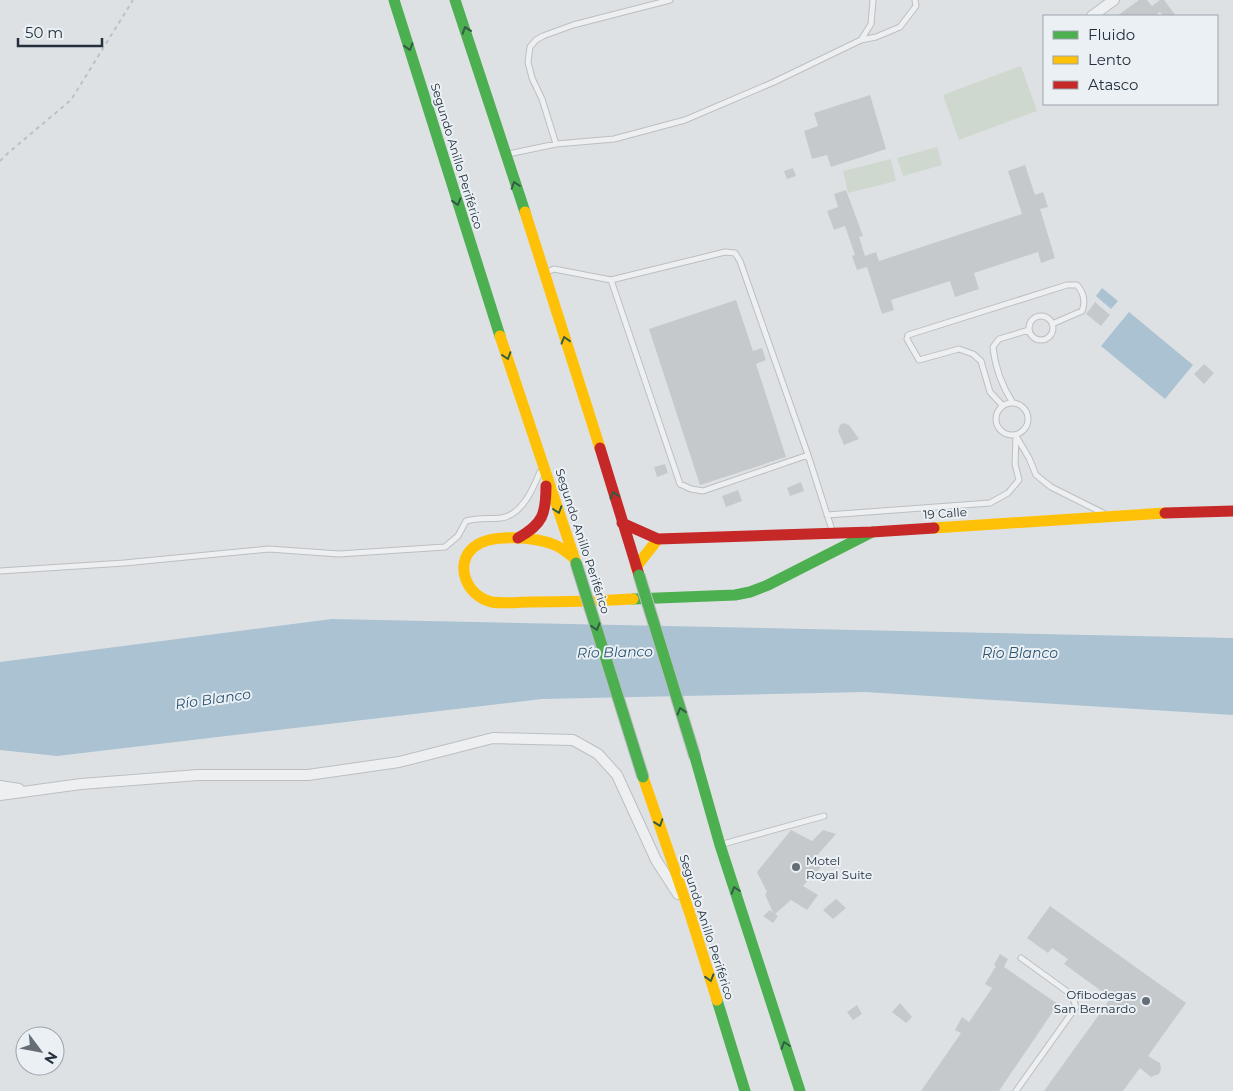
<svg xmlns="http://www.w3.org/2000/svg" width="1233" height="1091" font-family="Montserrat,sans-serif">
	<style>
		.green { fill: #cfd8ce }
		.water { fill: #aac2d2 }
		.building { fill: #c6c9cc }
		.lines { fill: none; stroke-linecap: round; stroke-linejoin: round }
		.lane-casing { stroke: #bcbfc2; stroke-width: 7 }
		.street-casing { stroke: #bcbfc2; stroke-width: 12 }
		.path { stroke: #bdc0c4; stroke-width: 2; stroke-dasharray: 4 4; stroke-linecap: butt }
		.lane { stroke: #edeff1; stroke-width: 5 }
		.street { stroke: #edeff1; stroke-width: 10 }
		.fast { stroke: #4caf50; stroke-width: 11 }
		.slow { stroke: #ffc107; stroke-width: 11 }
		.jam { stroke: #c62828; stroke-width: 11 }
		.fast-bridge-casing { stroke: #babec2; stroke-width: 13; stroke-linecap: butt }
		.fast-bridge { stroke: #4caf50; stroke-width: 11 }
		.oneway { stroke: #325c44 }
		.poi-dot { fill: #656e77; stroke: #eaf0f4; stroke-width: 2 }
		.labels { text-anchor: middle; dominant-baseline: central; stroke-width: 4; stroke-linejoin: round; paint-order: stroke }
		.street-label { font-size: 12px; fill: #24303d; stroke: #eaf0f4 }
		.poi-label { font-size: 12px; fill: #24303d; stroke: #eaf0f4; text-anchor: start }
		.water-label { font-size: 14px; font-style: italic; fill: #2c5473; stroke: #eaf0f4 }
	</style>
	<rect width="100%" height="100%" fill="#dee1e4"/>
	<path class="green" d="M1021 66 1037 111 959 140 943 95Z
		M937 147 942 165 903 176 897 158Z
		M891 159 896 181 848 193 843 171Z"/>
	<path class="water" d="M1102 288 1118 301 1111 309 1096 296Z
		M1129 312 1193 365 1165 399 1101 346Z
		M332 619 1233 638V715L865 692 542 699 57 756 0 750V662Z"/>
	<path class="building" d="M1139 0H1147L1152 6 1160 0H1164L1176 16H1163L1160 12 1157 14 1159 16H1117Z
		M870 95 886 149 831 167 827 155 812 159 804 131 818 126 814 113Z
		M1025 165 1035 195 1043 192 1048 207 1040 209 1055 258 1041 263 1038 252 974 273 979 289 955 297 950 281 891 300 894 310 882 314 867 267 857 270 852 256 855 255 845 226 834 230 827 211 838 207 834 194 846 190 863 236 859 237 865 256 876 252 879 261 1022 214 1008 171Z
		M793 168 796 176 787 179 784 171Z
		M736 300 753 351 762 348 766 360 756 364 786 457 700 485 649 329Z
		M1095 302 1110 315 1101 326 1086 314Z
		M1204 364 1214 373 1204 384 1194 374Z
		M843 423 849 425 859 439 844 445 838 431 840 425Z
		M665 464 668 473 657 477 654 467Z
		M801 482 804 491 790 496 787 488Z
		M738 490 742 501 726 507 722 496Z
		M791 830 812 841 823 830 836 834 814 859 823 865 803 886 818 895 807 910 791 900 775 914 778 916 773 923 763 916 770 910 773 913 765 894 767 892 757 872Z
		M836 899 846 908 833 919 823 910Z
		M1050 906 1186 1003 1148 1056 1160 1063 1161 1069 1159 1074 1151 1077 1140 1068 1123 1091H1044L1111 998 1064 964 1068 959 1052 948 1048 953 1027 938Z
		M1000 954 1008 959 1004 967 1058 1004 999 1091H921L961 1033 955 1030 962 1017 969 1022 992 988 985 984 996 966 994 965Z
		M900 1003 912 1017 906 1023 892 1012Z
		M857 1005 862 1014 853 1020 847 1012Z"/>
	<g class="lines">
		<g class="lane-casing">
			<path id="lane" d="M861 40 876 37 900 27 916 6 915 0
				M556 144 542 99 532 78 528 62 530 47 536 40 543 36 573 25 670 0
				M508 154 556 144 614 139 685 120 774 82 861 40 871 24 873 0
				M547 272 554 269 611 280 725 252 735 253 740 261 808 455 832 530
				M611 280 680 484 691 489 703 491 808 455
				M1029 328a12 12 0 1 1 24 0a12 12 0 1 1-24 0Z
				M996 419a16 16 0 1 1 32 0a16 16 0 1 1-32 0Z
				M1013 403C1002 386 995 367 993 347L999 339 1029 330
				M1003 406 990 392 981 361 973 354 959 349 919 360 907 339 908 335 1067 285H1077C1084 293 1086 301 1082 311L1052 324
				M1016 436 1029 458 1036 475 1051 487 1103 513
				M827 515 990 503 1008 493 1019 480 1015 464 1016 436
				M0 571 124 563 269 549 339 554 445 547 458 536 466 521C477 518 489 519 501 518 522 515 533 489 540 472
				M723 844 824 816
				M1016 1091 1076 1007 1072 995 1021 958"/>
		</g>
		<g class="street-casing">
			<path id="street" d="M1092 16 1114 0
				M0 786 19 789
				M0 795 81 784 198 775H308L399 762 493 738 573 740 598 754 617 775 656 860 678 894"/>
		</g>
		<path class="path" d="M0 161 8 153 71 100 133 0"/>
		<use href="#lane" class="lane"/>
		<use href="#street" class="street"/>
		<path class="fast" d="M394 0 500 336
			M455 0 525 212
			M633 599 735 595 750 592 768 585 872 532
			M695 757 720 845 800 1091
			M717 1000 745 1091"/>
		<path class="slow" d="M525 212 600 448
			M500 336 576 563
			M934 528 1165 513
			M574 558C568 553 562 548 555 545 536 537 491 533 474 547 453 564 467 597 492 602 504 604 518 602 530 602 564 602 598 601 633 599
			M636 567 658 539
			M643 777 690 914 717 1000"/>
		<path class="jam" d="M600 448 639 575
			M1165 513 1233 511
			M622 523 658 539 872 532 934 528
			M518 538C543 524 546 514 546 486"/>
		<g class="fast-bridge-casing">
			<path id="fast-bridge" d="M576 563 643 777
				M639 575 695 757"/>
		</g>
		<use href="#fast-bridge" class="fast-bridge"/>
	</g>
	<defs><path id="oneway-chevron" d="M-2-3.5L2.5 0L-2 3.5" fill="none" stroke-width="1.6" stroke-linecap="round" stroke-linejoin="round" transform="scale(1.25)"/></defs>
	<g class="oneway">
		<use href="#oneway-chevron" transform="translate(466 30) rotate(-109)"/>
		<use href="#oneway-chevron" transform="translate(409 47) rotate(73)"/>
		<use href="#oneway-chevron" transform="translate(515 185) rotate(-108)"/>
		<use href="#oneway-chevron" transform="translate(457 202) rotate(73)"/>
		<use href="#oneway-chevron" transform="translate(565 340) rotate(-107)"/>
		<use href="#oneway-chevron" transform="translate(507 356) rotate(72)"/>
		<use href="#oneway-chevron" transform="translate(614 495) rotate(-107)"/>
		<use href="#oneway-chevron" transform="translate(558 510) rotate(72)"/>
		<use href="#oneway-chevron" transform="translate(596 627) rotate(73)"/>
		<use href="#oneway-chevron" transform="translate(681 711) rotate(-107)"/>
		<use href="#oneway-chevron" transform="translate(659 823) rotate(71)"/>
		<use href="#oneway-chevron" transform="translate(735 890) rotate(-108)"/>
		<use href="#oneway-chevron" transform="translate(710 978) rotate(73)"/>
		<use href="#oneway-chevron" transform="translate(785 1045) rotate(-108)"/>
	</g>
	<g class="poi-dot">
		<circle cx="796" cy="867" r="5"/>
		<circle cx="1146" cy="1001" r="5"/>
	</g>
	<g class="labels">
		<g class="street-label">
			<text transform="translate(457 156) rotate(73)">Segundo Anillo Periférico</text>
			<text transform="translate(945 513) rotate(-4)">19 Calle</text>
			<text transform="translate(583 541) rotate(72)">Segundo Anillo Periférico</text>
			<text transform="translate(707 927) rotate(72)">Segundo Anillo Periférico</text>
		</g>
		<g class="poi-label">
			<text x="806" y="860">Motel<tspan x="806" dy="14">Royal Suite</tspan></text>
			<text x="1136" y="994" text-anchor="end">Ofibodegas<tspan x="1136" dy="14">San Bernardo</tspan></text>
		</g>
		<g class="water-label">
			<text transform="translate(615 652) rotate(-1)">Río Blanco</text>
			<text x="1020" y="653">Río Blanco</text>
			<text transform="translate(213 699) rotate(-8)">Río Blanco</text>
		</g>
	</g>
	<rect x="1043" y="15" width="175" height="90" fill="#eaf0f4" stroke="#9ba3ab"/>
	<rect x="1053" y="31" width="25" height="8" fill="#4caf50" stroke="#9ba3ab"/>
	<text x="1088" y="40" font-size="15" fill="#24303d">Fluido</text>
	<rect x="1053" y="56" width="25" height="8" fill="#ffc107" stroke="#9ba3ab"/>
	<text x="1088" y="65" font-size="15" fill="#24303d">Lento</text>
	<rect x="1053" y="81" width="25" height="8" fill="#c62828" stroke="#9ba3ab"/>
	<text x="1088" y="90" font-size="15" fill="#24303d">Atasco</text>
	<g transform="translate(40 1051) rotate(122)"><circle r="24" fill="#eaf0f4" stroke="#9ba3ab"/>
	<path d="M0-4L9 19L0 12L-9 19Z" fill="#656e77"/>
	<text y="-8" font-size="14" font-weight="bold" text-anchor="middle" fill="#24303d">N</text>
	</g>
	<path d="M18 38v8h84v-8" fill="none" stroke="#24303d" stroke-width="2.5"/>
	<text x="25" y="38" font-size="15" fill="#24303d" stroke="#eaf0f4" stroke-width="4" paint-order="stroke">50 m</text>
</svg>
